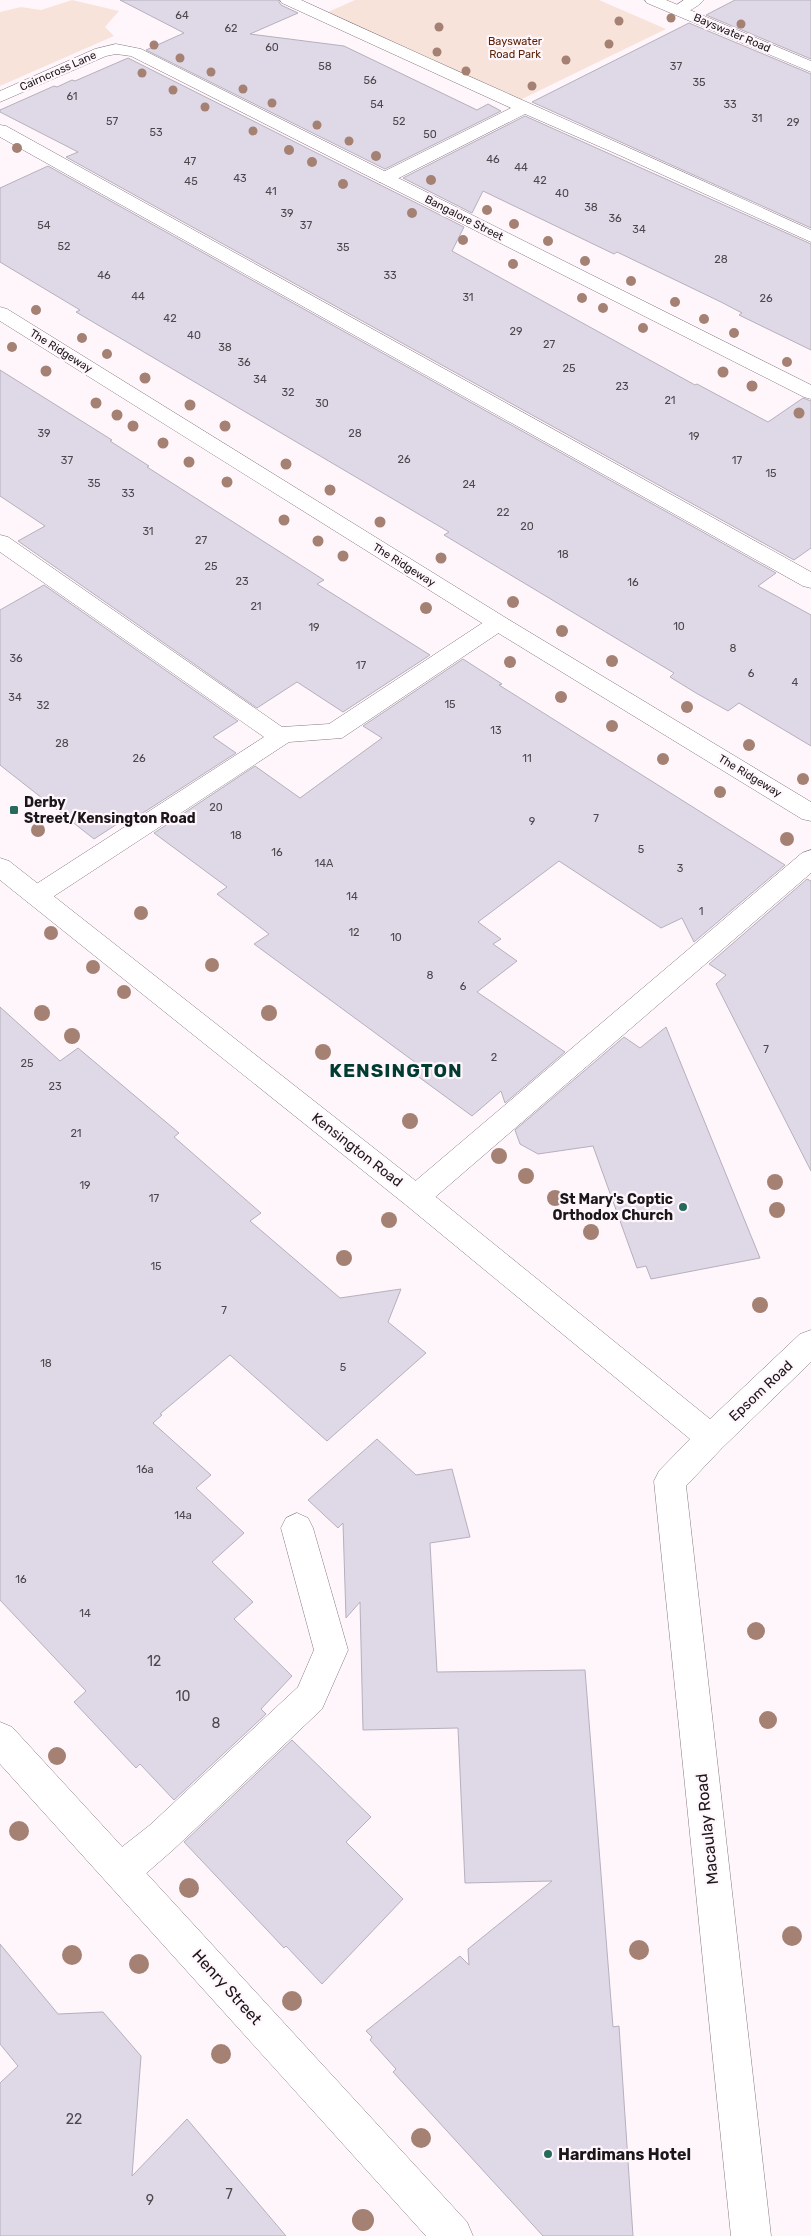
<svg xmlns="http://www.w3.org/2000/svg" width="811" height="2236" font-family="Rubik,sans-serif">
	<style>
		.green { fill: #f8e3db }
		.building { fill: #dfd9e7; stroke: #b6b0bd }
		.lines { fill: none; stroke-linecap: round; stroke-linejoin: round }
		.lane-casing { stroke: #877982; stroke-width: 1 }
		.street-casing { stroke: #877982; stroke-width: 1 }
		.secondary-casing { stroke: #877982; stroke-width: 1 }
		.lane { fill: #fff; fill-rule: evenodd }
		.street { fill: #fff; fill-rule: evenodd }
		.secondary { fill: #fff; fill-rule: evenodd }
		.tree { fill: #a58174 }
		.poi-dot { fill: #266a5b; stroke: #fff6fc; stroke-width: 2 }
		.labels { text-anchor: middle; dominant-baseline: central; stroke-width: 4.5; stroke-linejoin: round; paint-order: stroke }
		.number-label { font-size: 11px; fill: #4c474d }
		.far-street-label { font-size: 11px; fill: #1b161a; stroke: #fff6fc }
		.far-park-label { font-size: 11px; fill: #5c2205; stroke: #fff6fc }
		.poi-label { font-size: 14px; font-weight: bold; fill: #1b161a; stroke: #fff6fc; text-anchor: start }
		.street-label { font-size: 14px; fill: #1b161a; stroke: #fff6fc }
		.near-number-label { font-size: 14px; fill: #4c474d }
		.near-street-label { font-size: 16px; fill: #1b161a; stroke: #fff6fc }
		.near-poi-label { font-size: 16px; font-weight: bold; fill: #1b161a; stroke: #fff6fc; text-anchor: start }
		.district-label { font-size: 19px; font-weight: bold; letter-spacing: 1px; fill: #003c31; stroke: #fff6fc }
	</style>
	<rect width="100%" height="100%" fill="#fff6fc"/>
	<path class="green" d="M72 0 119 11 105 27 114 36 0 86V12L21 7 41 10Z
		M355 0H599L666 29 518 101 328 12Z"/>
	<path class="building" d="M120 0H278L281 5 298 13 250 34 344 46 477 110 488 104 501 111 385 169 146 50 184 33Z
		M735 0H811V59L706 15Z
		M689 23 811 74V228L532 102Z
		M128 58 464 227 452 251 695 385 697 384 768 422 803 398 811 401V548L794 560 66 157 78 152 0 112V110L54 86 57 87 72 80 75 81Z
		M525 116 811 244V350L739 315 742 313 721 302 617 252 614 254 483 191 472 213 403 178Z
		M48 166 776 573 758 586 811 615V746L739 703 728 711 696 693 670 677 674 673 444 535 449 532 76 312 80 310 0 262V188Z
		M0 370 112 440 110 441 149 466 147 467 324 580 317 584 430 655 343 712 297 682 257 708 18 541 45 526 0 496Z
		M44 585 238 721 213 737 236 753 135 818 131 815 94 839 0 765V610Z
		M463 659 502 684 499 685 785 865 694 942 682 918 661 928 559 861 478 922 501 939 493 944 517 961 477 992 565 1052 505 1103 501 1091 472 1116 416 1075 423 1068 254 944 269 934 217 894 227 887 154 833 255 766 300 798 382 738 363 726Z
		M807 879 811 881V1171L716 984 726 975 709 964Z
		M0 1007 60 1061 78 1048 179 1133 174 1137 261 1213 250 1221 340 1298 401 1289 388 1322 426 1353 327 1441 230 1355 160 1414 162 1415 153 1423 211 1475 196 1488 244 1533 212 1562 253 1602 234 1619 292 1676 261 1709 266 1714 174 1800 140 1764 136 1768 74 1702 86 1691 0 1600Z
		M666 1027 760 1258 651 1279 646 1266 637 1268 593 1146 538 1154 520 1144 515 1130 624 1037 640 1048Z
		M377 1439 416 1475 452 1469 470 1537 430 1543 437 1672 585 1670 613 2027 619 2026 633 2236H543L393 2072 396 2069 370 2040 372 2037 366 2031 460 1956 469 1965 468 1949 552 1881 465 1883 458 1728 363 1730 360 1602 346 1618 343 1523 338 1528 308 1500Z
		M292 1740 371 1817 346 1842 403 1899 322 1984 286 1946 284 1948 184 1842Z
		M0 1944 58 2014 103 2012 141 2056 132 2176 187 2119 286 2236H0V2083L18 2066 0 2044Z"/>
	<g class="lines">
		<g class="lane-casing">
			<path id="lane" d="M280 0H301C470 78 641 152 811 230V242L619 155 525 114 391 182H379L376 178 379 174 511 108 282 3Z
				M684 0H704C697 8 682 16 671 13L669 10Z
				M0 125 6 126 811 572V588L803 586 0 137Z
				M0 535 8 537 282 727 329 724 490 618 498 616 506 618 509 623 506 628 342 738 289 742 45 902 36 905 27 902 23 896 27 890 264 737 0 552Z
				M811 850V873L426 1205 416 1209 406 1205 402 1197 406 1189 802 853Z
				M297 1513 308 1518 313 1528 348 1650 322 1709 174 1849 134 1884 121 1889 108 1884 103 1871 108 1858 150 1825 298 1687 314 1650 281 1528 286 1518Z"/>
		</g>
		<g class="street-casing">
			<path id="street" d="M645 0H666L811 61V72L647 3Z
				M116 44 141 49 811 385V399L804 397 131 56 116 54 106 56 0 102V91L95 49Z
				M0 307 7 309 506 618 811 802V821L802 819 490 628 0 321Z
				M0 1722 12 1727 467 2222 473 2236H426L0 1764Z"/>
		</g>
		<g class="secondary-casing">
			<path id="secondary" d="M0 858 9 861 426 1189 710 1419 800 1334 811 1330V1362L722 1448 686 1486 771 2236H731L654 1481 659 1471 690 1439 406 1205 0 880Z"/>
		</g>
		<use href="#lane" class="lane"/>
		<use href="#street" class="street"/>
		<use href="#secondary" class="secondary"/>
	</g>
	<g class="tree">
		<circle cx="671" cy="18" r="4.5"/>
		<circle cx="619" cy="21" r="4.5"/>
		<circle cx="741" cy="24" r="4.5"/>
		<circle cx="439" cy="27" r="4.5"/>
		<circle cx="609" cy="44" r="4.5"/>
		<circle cx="154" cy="45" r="4.5"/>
		<circle cx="437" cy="52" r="4.5"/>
		<circle cx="180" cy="58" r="4.5"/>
		<circle cx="566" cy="60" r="4.5"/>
		<circle cx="466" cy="71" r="4.5"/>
		<circle cx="211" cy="72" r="4.5"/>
		<circle cx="142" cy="73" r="4.5"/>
		<circle cx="532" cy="86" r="4.5"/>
		<circle cx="243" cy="89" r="4.5"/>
		<circle cx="173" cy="90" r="4.5"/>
		<circle cx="272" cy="103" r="4.5"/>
		<circle cx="205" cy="107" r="4.5"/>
		<circle cx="317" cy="125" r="4.5"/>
		<circle cx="253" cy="131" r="4.5"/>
		<circle cx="349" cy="141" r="4.5"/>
		<circle cx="17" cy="148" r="5"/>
		<circle cx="289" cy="150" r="5"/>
		<circle cx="376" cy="156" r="5"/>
		<circle cx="312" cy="162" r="5"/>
		<circle cx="431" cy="180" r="5"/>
		<circle cx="343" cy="184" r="5"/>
		<circle cx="487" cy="210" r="5"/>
		<circle cx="412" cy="213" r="5"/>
		<circle cx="514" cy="224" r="5"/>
		<circle cx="463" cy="240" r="5"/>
		<circle cx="548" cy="241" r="5"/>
		<circle cx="585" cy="261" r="5"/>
		<circle cx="513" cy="264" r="5"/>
		<circle cx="631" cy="281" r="5"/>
		<circle cx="582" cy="298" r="5"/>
		<circle cx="675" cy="302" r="5"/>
		<circle cx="603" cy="308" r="5"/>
		<circle cx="36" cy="310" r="5"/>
		<circle cx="704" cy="319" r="5"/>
		<circle cx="643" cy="328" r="5"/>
		<circle cx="734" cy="333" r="5"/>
		<circle cx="82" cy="338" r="5"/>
		<circle cx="12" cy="347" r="5"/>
		<circle cx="107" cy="354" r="5"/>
		<circle cx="787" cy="362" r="5"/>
		<circle cx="46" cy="371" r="5.5"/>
		<circle cx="723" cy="372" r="5.5"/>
		<circle cx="145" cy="378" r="5.5"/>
		<circle cx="752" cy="386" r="5.5"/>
		<circle cx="96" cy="403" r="5.5"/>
		<circle cx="190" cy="405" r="5.5"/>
		<circle cx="799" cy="413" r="5.5"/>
		<circle cx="117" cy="415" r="5.5"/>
		<circle cx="133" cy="426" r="5.5"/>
		<circle cx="225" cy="426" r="5.5"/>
		<circle cx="163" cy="443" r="5.5"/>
		<circle cx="189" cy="462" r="5.5"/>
		<circle cx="286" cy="464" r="5.5"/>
		<circle cx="227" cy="482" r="5.5"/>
		<circle cx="330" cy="490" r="5.5"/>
		<circle cx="284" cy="520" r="5.5"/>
		<circle cx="380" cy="522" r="5.5"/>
		<circle cx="318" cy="541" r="5.5"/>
		<circle cx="343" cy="556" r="5.5"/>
		<circle cx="441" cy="558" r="5.5"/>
		<circle cx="513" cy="602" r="6"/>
		<circle cx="426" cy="608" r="6"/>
		<circle cx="562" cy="631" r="6"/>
		<circle cx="612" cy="661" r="6"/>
		<circle cx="510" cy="662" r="6"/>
		<circle cx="561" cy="697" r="6"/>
		<circle cx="687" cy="707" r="6"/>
		<circle cx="612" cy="726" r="6"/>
		<circle cx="749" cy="745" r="6"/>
		<circle cx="663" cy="759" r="6"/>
		<circle cx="803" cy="779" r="6"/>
		<circle cx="720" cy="792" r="6"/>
		<circle cx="38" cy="830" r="7"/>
		<circle cx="787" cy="839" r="7"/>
		<circle cx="141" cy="913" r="7"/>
		<circle cx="51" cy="933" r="7"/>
		<circle cx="212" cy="965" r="7"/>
		<circle cx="93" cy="967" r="7"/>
		<circle cx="124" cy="992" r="7"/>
		<circle cx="42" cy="1013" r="8"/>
		<circle cx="269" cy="1013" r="8"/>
		<circle cx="72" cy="1036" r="8"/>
		<circle cx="323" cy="1052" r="8"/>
		<circle cx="410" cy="1121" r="8"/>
		<circle cx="499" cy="1156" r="8"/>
		<circle cx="526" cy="1176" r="8"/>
		<circle cx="775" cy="1182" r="8"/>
		<circle cx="555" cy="1198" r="8"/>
		<circle cx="777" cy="1210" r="8"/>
		<circle cx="389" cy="1220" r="8"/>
		<circle cx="591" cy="1232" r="8"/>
		<circle cx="344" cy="1258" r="8"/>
		<circle cx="760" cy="1305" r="8"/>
		<circle cx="756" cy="1631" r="9"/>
		<circle cx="768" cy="1720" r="9"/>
		<circle cx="57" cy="1756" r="9"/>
		<circle cx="19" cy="1831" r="10"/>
		<circle cx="189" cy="1888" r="10"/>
		<circle cx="792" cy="1936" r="10"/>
		<circle cx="639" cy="1950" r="10"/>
		<circle cx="72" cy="1955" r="10"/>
		<circle cx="139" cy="1964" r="10"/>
		<circle cx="292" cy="2001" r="10"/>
		<circle cx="221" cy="2054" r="10"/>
		<circle cx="421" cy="2138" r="10"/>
		<circle cx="363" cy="2220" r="11"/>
	</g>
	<g class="poi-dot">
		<rect x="9" y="805" width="10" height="10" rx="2.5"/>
		<circle cx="683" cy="1207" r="5"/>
		<circle cx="548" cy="2154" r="5"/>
	</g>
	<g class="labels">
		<g class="number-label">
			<text x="182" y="15">64</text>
			<text x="231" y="28">62</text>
			<text x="272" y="47">60</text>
			<text x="325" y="66">58</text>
			<text x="676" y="66">37</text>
			<text x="370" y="80">56</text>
			<text x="699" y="82">35</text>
			<text x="72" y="96">61</text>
			<text x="377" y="104">54</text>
			<text x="730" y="104">33</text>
			<text x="757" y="118">31</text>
			<text x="112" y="121">57</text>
			<text x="399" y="121">52</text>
			<text x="793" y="122">29</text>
			<text x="156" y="132">53</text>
			<text x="430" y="134">50</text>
			<text x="493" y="159">46</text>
			<text x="190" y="161">47</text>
			<text x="521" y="167">44</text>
			<text x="240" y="178">43</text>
			<text x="540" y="180">42</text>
			<text x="191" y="181">45</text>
			<text x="271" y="191">41</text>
			<text x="562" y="193">40</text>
			<text x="591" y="207">38</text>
			<text x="287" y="213">39</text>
			<text x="615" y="218">36</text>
			<text x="44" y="225">54</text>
			<text x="306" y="225">37</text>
			<text x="639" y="229">34</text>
			<text x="64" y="246">52</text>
			<text x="343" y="247">35</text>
			<text x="721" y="259">28</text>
			<text x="104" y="275">46</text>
			<text x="390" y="275">33</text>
			<text x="138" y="296">44</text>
			<text x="468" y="297">31</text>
			<text x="766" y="298">26</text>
			<text x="170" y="318">42</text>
			<text x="516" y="331">29</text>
			<text x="194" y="335">40</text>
			<text x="549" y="344">27</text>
			<text x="225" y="347">38</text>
			<text x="244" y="362">36</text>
			<text x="569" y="368">25</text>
			<text x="260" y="379">34</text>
			<text x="622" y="386">23</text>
			<text x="288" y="392">32</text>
			<text x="670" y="400">21</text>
			<text x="322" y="403">30</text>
			<text x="44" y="433">39</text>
			<text x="355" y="433">28</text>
			<text x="694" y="436">19</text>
			<text x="404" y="459">26</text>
			<text x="67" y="460">37</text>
			<text x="737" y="460">17</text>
			<text x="771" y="473">15</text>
			<text x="94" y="483">35</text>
			<text x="469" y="484">24</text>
			<text x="128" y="493">33</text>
			<text x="503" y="512">22</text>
			<text x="527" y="526">20</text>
			<text x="148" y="531">31</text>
			<text x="201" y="540">27</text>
			<text x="563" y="554">18</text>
			<text x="211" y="566">25</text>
			<text x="242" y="581">23</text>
			<text x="633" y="582">16</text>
			<text x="256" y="606">21</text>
			<text x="679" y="626">10</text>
			<text x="314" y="627">19</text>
			<text x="733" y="648">8</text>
			<text x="16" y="658">36</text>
			<text x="361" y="665">17</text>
			<text x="751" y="673">6</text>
			<text x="795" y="682">4</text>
			<text x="15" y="697">34</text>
			<text x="450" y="704">15</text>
			<text x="43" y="705">32</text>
			<text x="496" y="730">13</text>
			<text x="62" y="743">28</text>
			<text x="139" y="758">26</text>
			<text x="527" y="758">11</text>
			<text x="216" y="807">20</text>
			<text x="596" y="818">7</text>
			<text x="532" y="821">9</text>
			<text x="236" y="835">18</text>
			<text x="641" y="849">5</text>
			<text x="277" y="852">16</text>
			<text x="324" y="863">14A</text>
			<text x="680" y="868">3</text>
			<text x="352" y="896">14</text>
			<text x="701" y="911">1</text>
			<text x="354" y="932">12</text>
			<text x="396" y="937">10</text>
			<text x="430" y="975">8</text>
			<text x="463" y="986">6</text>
			<text x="766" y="1049">7</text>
			<text x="494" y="1057">2</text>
			<text x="27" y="1063">25</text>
			<text x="55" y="1086">23</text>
			<text x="76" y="1133">21</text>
			<text x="85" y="1185">19</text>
			<text x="154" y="1198">17</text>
			<text x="156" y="1266">15</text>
			<text x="224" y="1310">7</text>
			<text x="46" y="1363">18</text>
			<text x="343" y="1367">5</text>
			<text x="145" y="1469">16a</text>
			<text x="183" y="1515">14a</text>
			<text x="21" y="1579">16</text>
			<text x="85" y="1613">14</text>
		</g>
		<g class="far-street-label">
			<text transform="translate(732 33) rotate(23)">Bayswater Road</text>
			<text transform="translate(58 71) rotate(-24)">Cairncross Lane</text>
			<text transform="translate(464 218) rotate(27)">Bangalore Street</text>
			<text transform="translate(61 351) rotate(32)">The Ridgeway</text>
			<text transform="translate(404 565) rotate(32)">The Ridgeway</text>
			<text transform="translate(750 776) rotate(31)">The Ridgeway</text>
		</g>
		<g class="far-park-label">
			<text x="515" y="41">Bayswater<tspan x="515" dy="13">Road Park</tspan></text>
		</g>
		<g class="poi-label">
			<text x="24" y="802">Derby<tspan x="24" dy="16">Street/Kensington Road</tspan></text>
			<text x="673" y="1199" text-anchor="end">St Mary's Coptic<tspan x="673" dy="16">Orthodox Church</tspan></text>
		</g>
		<g class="street-label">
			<text transform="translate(357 1150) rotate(38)">Kensington Road</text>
			<text transform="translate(761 1391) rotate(-43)">Epsom Road</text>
		</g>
		<g class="near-number-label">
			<text x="154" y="1661">12</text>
			<text x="183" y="1696">10</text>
			<text x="216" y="1723">8</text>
			<text x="74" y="2119">22</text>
			<text x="229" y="2194">7</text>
			<text x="150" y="2200">9</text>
		</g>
		<g class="near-street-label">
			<text transform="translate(707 1829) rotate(-96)">Macaulay Road</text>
			<text transform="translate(227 1987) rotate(48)">Henry Street</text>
		</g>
		<g class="near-poi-label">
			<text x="558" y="2154">Hardimans Hotel</text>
		</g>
		<g class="district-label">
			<text x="396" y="1070">KENSINGTON</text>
		</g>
	</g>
</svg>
